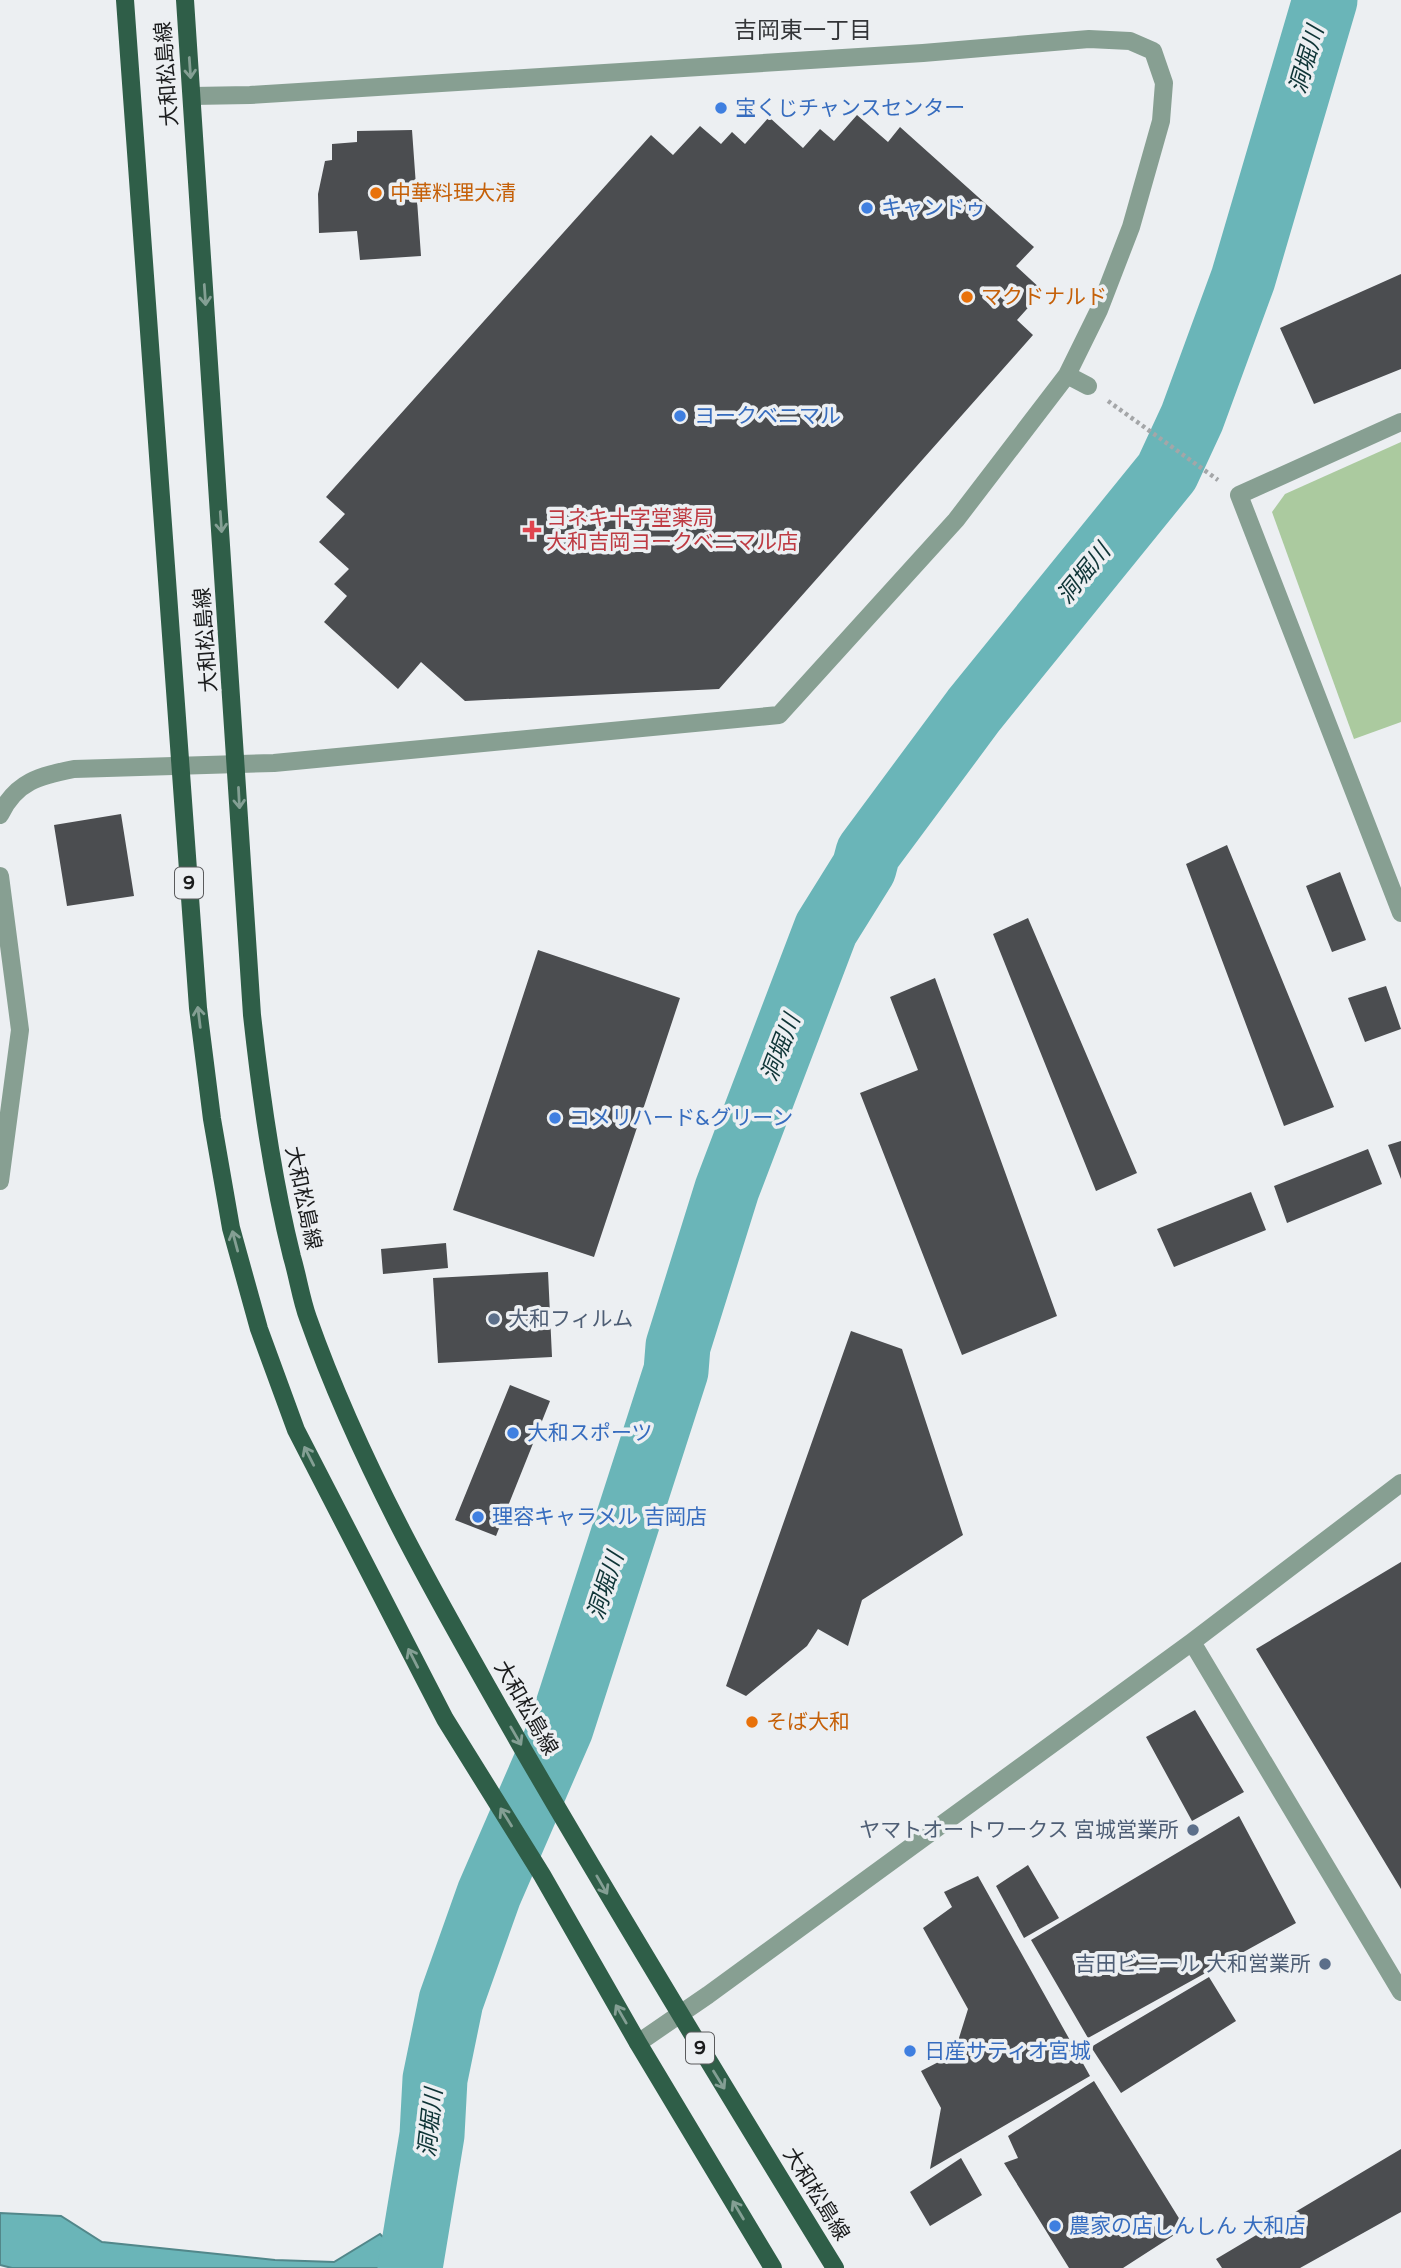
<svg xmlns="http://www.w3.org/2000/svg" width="1401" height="2268" font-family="'Varela Round','Noto Sans JP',sans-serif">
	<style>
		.green { fill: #abca9f }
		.water { fill: #6ab5b8; stroke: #52878a; stroke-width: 2 }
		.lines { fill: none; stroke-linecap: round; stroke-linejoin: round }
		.river { stroke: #6ab5b8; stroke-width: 65 }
		.building { fill: #4b4d50 }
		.path { stroke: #a4a6a8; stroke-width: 4.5; stroke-dasharray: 3.5 3.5; stroke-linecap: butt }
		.minor { stroke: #879f92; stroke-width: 18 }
		.tertiary { stroke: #879f92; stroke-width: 18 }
		.primary { stroke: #2f5e48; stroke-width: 18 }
		.oneway { stroke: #849f94 }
		.shop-dot { fill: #3f7fe0; stroke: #eceff2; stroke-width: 2.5 }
		.food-dot { fill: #e8710a; stroke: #eceff2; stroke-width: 2.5 }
		.health-dot { fill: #e0444e; stroke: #eceff2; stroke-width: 2.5 }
		.service-dot { fill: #5c6f8a; stroke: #eceff2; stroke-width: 2.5 }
		.labels { text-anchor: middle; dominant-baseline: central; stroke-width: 7; stroke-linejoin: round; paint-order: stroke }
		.shield { fill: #eceff2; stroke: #5a5b5d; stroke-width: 2 }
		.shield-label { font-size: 19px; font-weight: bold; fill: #1b1c1d }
		.street-label { font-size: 21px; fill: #1b1c1d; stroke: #eceff2 }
		.shop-label { font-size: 21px; fill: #366cbe; stroke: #eceff2; text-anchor: start }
		.food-label { font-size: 21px; fill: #c56008; stroke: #eceff2; text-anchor: start }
		.health-label { font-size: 21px; fill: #be3a42; stroke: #eceff2; text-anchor: start }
		.service-label { font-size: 21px; fill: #4e5e75; stroke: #eceff2; text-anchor: end }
		.neighbourhood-label { font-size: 23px; fill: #333538; stroke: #eceff2 }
		.water-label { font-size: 23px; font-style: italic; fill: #0e3436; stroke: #eceff2 }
	</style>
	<rect width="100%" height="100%" fill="#eceff2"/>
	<path class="green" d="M1401 442V722L1354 739 1272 512 1285 494Z"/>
	<path class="water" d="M0 2213 61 2216 102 2242 275 2260 334 2262 380 2234 414 2268H12L0 2265Z"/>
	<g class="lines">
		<path class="river" d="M410 2268 432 2135 435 2079 451 2001 489 1894 561 1728 676 1371 678 1346 727 1189 826 929 864 868 868 853 974 710 1167 472 1192 418 1243 279 1325 0"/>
	</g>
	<path class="building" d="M857 115 888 142 900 127 1034 247 1016 266 1043 291 1017 320 1033 335 719 689 465 701 421 662 398 689 324 622 347 596 334 584 349 569 319 542 345 514 326 497 651 135 673 155 700 126 721 144 732 132 745 144 769 117 803 148 820 129 834 141Z
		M412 130 421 256 360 260 357 231 319 233 318 194 325 161 332 160V144L357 142V131Z
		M1401 274V369L1314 404 1280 328Z
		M121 814 134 896 67 906 54 825Z
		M1227 845 1334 1107 1284 1126 1186 864Z
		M1340 872 1366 940 1332 952 1306 886Z
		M1028 918 1137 1173 1096 1191 993 934Z
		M538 950 680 998 594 1257 453 1210Z
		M935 978 1057 1316 962 1355 860 1093 918 1070 890 997Z
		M1386 986 1401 1029 1365 1042 1348 998Z
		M1401 1141V1179L1388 1145Z
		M1368 1149 1382 1184 1287 1223 1274 1186Z
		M1251 1192 1266 1230 1174 1267 1157 1229Z
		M446 1243 448 1268 383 1274 381 1249Z
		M548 1272 552 1357 438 1363 433 1278Z
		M851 1331 902 1349 963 1535 862 1600 848 1646 818 1629 807 1646 746 1696 726 1686Z
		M510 1385 550 1401 496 1536 455 1520Z
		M1401 1562V1889L1256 1649Z
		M1195 1710 1244 1792 1192 1821 1146 1737Z
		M1239 1816 1296 1923 1088 2038 1031 1940Z
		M1028 1865 1059 1918 1024 1938 996 1886Z
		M978 1876 1090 2076 930 2169 941 2108 921 2071 954 2054 968 2009 923 1928 952 1907 944 1892Z
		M1209 1977 1236 2021 1121 2093 1091 2047Z
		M1094 2081 1185 2228 1123 2268H1069L1004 2163 1018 2158 1008 2136Z
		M1401 2149V2212L1300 2268H1222L1216 2259Z
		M961 2158 982 2195 930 2226 910 2192Z"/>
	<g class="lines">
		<path class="path" d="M1108 401 1218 480"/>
		<path class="minor" d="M1067 375 1088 386
			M1401 422 1239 495 1401 913
			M0 815C16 781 40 776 74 769L274 763 779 715 956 520 1067 375 1099 310 1131 227 1161 121 1164 83 1153 51 1130 41 1089 39 923 53 250 95 192 96
			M0 876 20 1030 0 1181"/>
		<path class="tertiary" d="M1192 1642 1401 1992
			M638 2043 708 1995 1192 1642 1401 1483"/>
		<path class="primary" d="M125 0 198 1008 212 1119 231 1228 259 1329 296 1430 445 1719 542 1875 638 2043 773 2268
			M185 0 252 1015C261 1097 272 1177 292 1257 298 1277 301 1299 308 1318 362 1471 444 1611 524 1751 625 1925 730 2097 835 2268"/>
	</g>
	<defs><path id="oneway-shaft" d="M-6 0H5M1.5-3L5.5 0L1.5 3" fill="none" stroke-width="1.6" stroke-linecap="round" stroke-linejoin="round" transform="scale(1.75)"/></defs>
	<g class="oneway">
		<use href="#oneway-shaft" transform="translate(190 68) rotate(86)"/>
		<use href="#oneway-shaft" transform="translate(205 295) rotate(86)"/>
		<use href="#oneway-shaft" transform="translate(221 522) rotate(86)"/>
		<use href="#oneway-shaft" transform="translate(239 798) rotate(87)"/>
		<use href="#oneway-shaft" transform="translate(199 1017) rotate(-97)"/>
		<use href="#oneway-shaft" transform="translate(235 1241) rotate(-105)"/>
		<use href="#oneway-shaft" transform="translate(309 1456) rotate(-117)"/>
		<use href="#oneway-shaft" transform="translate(413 1658) rotate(-117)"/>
		<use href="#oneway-shaft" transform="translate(516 1736) rotate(60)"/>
		<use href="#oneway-shaft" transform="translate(506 1817) rotate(-122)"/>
		<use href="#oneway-shaft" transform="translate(602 1885) rotate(60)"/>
		<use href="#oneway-shaft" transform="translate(621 2014) rotate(-120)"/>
		<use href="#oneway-shaft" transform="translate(719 2080) rotate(58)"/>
		<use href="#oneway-shaft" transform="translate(738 2210) rotate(-121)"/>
	</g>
	<g class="shop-dot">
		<circle cx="721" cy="108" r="7"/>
		<circle cx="867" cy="208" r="7"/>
		<circle cx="680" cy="416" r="7"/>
		<circle cx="555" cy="1118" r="7"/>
		<circle cx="513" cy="1433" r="7"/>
		<circle cx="478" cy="1517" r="7"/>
		<circle cx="910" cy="2051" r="7"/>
		<circle cx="1055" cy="2226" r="7"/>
	</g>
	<g class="food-dot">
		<circle cx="376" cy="193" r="7"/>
		<circle cx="967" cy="297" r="7"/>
		<circle cx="752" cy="1722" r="7"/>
	</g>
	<path class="health-dot" d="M528.5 519.5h7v7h7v7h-7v7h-7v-7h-7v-7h7z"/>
	<g class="service-dot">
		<circle cx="494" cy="1319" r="7"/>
		<circle cx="1193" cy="1830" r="7"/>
		<circle cx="1325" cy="1964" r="7"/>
	</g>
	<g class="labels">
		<g class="shield">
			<rect x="175" y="867.5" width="28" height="31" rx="5"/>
			<rect x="686" y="2032.5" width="28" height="31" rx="5"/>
		</g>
		<g class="shield-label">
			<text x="189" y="883">9</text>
			<text x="700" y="2048">9</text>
		</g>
		<g class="street-label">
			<text transform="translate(167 74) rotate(-94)">大和松島線</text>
			<text transform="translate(206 640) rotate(-94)">大和松島線</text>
			<text transform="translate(303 1198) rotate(78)">大和松島線</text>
			<text transform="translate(526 1708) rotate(60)">大和松島線</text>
			<text transform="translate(816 2194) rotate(58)">大和松島線</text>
		</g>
		<g class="shop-label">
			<text x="735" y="108">宝くじチャンスセンター</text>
			<text x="881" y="208">キャンドゥ</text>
			<text x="694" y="416">ヨークベニマル</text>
			<text x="569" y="1118">コメリハード&amp;グリーン</text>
			<text x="527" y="1433">大和スポーツ</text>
			<text x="492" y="1517">理容キャラメル 吉岡店</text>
			<text x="924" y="2051">日産サティオ宮城</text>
			<text x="1069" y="2226">農家の店しんしん 大和店</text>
		</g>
		<g class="food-label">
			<text x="390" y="193">中華料理大清</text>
			<text x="981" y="297">マクドナルド</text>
			<text x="766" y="1722">そば大和</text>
		</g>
		<g class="health-label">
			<text x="546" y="518">ヨネキ十字堂薬局<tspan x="546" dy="24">大和吉岡ヨークベニマル店</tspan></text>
		</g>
		<g class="service-label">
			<text x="508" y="1319" text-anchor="start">大和フィルム</text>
			<text x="1179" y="1830">ヤマトオートワークス 宮城営業所</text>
			<text x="1311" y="1964">吉田ビニール 大和営業所</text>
		</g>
		<g class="neighbourhood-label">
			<text x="803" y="31">吉岡東一丁目</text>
		</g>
		<g class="water-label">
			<text transform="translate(1307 60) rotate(-74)">洞堀川</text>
			<text transform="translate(1084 574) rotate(-51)">洞堀川</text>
			<text transform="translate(781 1048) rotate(-69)">洞堀川</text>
			<text transform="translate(606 1586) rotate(-72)">洞堀川</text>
			<text transform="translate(431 2123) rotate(-84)">洞堀川</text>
		</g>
	</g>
</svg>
